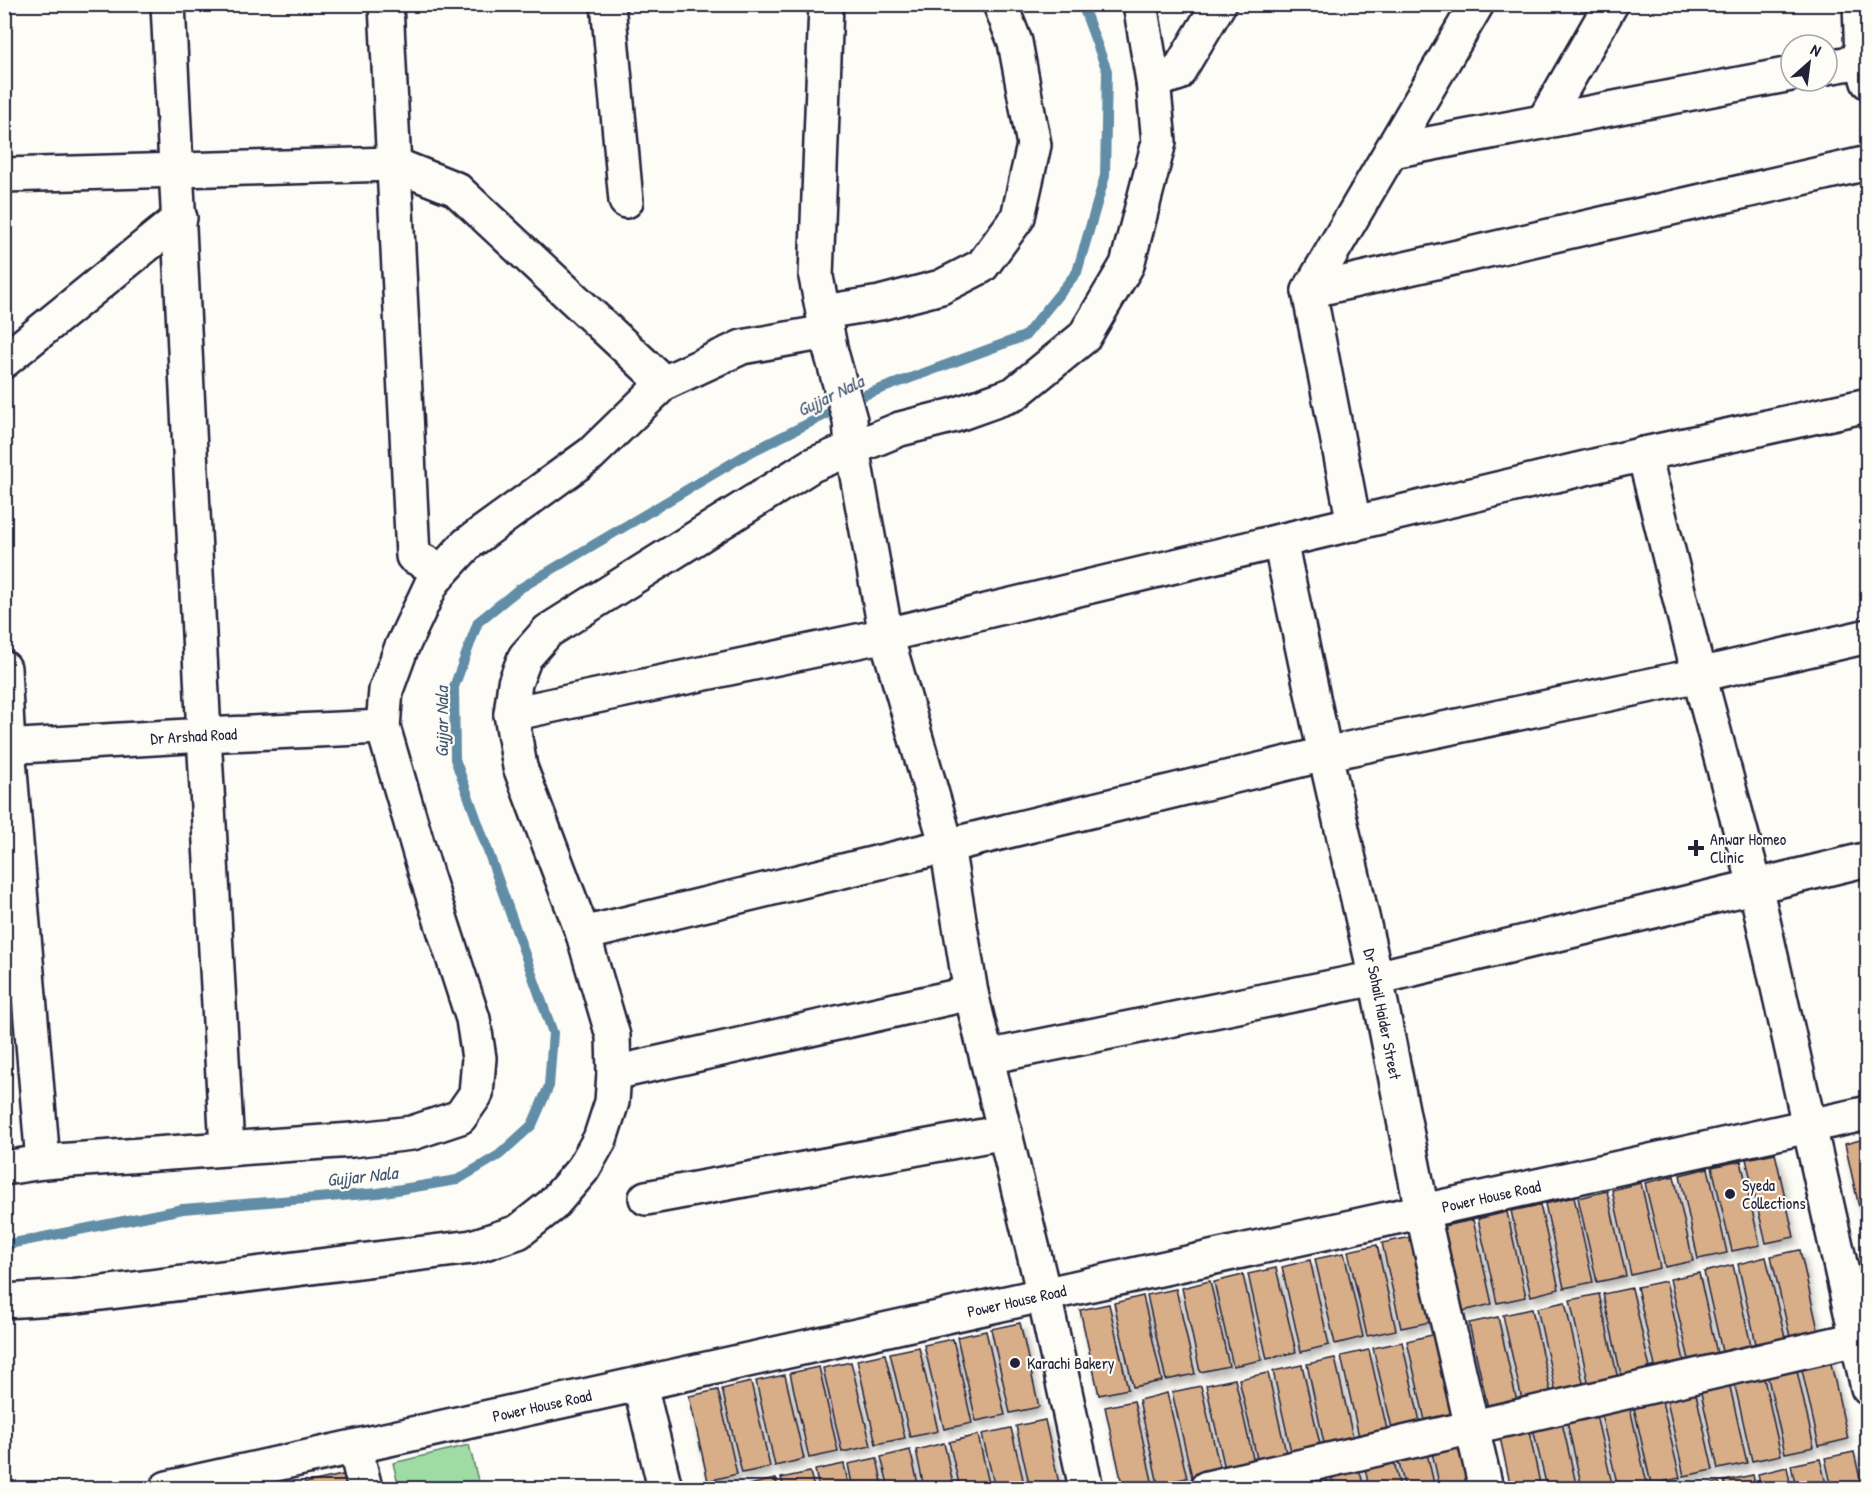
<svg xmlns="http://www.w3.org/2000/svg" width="1872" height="1493" font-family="'Patrick Hand',sans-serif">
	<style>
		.green { fill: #9edca4; stroke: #607f70; stroke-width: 1.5 }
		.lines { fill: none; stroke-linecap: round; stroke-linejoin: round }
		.stream { stroke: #628da6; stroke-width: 10 }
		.building { fill: #d8ae89; stroke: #22223b; stroke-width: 1.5; filter: url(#shadow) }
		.minor-casing { stroke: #22223b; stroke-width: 38 }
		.minor { stroke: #fdfcf7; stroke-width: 33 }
		.poi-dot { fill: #22223b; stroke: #fdfcf7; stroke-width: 2 }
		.labels { text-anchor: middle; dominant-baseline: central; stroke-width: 4.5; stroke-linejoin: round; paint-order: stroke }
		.street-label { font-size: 16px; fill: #22223b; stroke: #fdfcf7 }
		.poi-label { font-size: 16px; fill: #22223b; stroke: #fdfcf7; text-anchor: start }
		.water-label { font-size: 18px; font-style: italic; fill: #425770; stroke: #fdfcf7 }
	</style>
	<defs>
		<filter id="shadow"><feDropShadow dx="3.5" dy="6" stdDeviation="3" flood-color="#0004"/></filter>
	</defs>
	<rect width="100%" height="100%" fill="#fdfcf7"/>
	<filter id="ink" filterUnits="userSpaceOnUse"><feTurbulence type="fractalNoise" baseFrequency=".0167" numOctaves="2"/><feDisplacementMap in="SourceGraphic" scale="12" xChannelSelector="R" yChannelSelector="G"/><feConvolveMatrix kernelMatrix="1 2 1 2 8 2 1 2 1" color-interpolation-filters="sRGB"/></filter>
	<g filter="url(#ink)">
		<path class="green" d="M469 1445 480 1488H399L393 1463Z"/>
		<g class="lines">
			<path class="stream" d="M4 1245 183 1209 378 1193 457 1180 499 1155 532 1125 549 1086 553 1033 455 759 454 687 478 622 519 589 749 453 867 394 1025 336 1077 272 1105 176 1107 71 1082 4"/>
		</g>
		<path class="building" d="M1868 1138V1248L1845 1144Z
			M1775 1153 1794 1237 1766 1243 1746 1159Z
			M1741 1161 1760 1245 1732 1251 1712 1167Z
			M1708 1168 1727 1253 1698 1259 1680 1175Z
			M1674 1176 1693 1261 1665 1267 1645 1183Z
			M1641 1183 1660 1268 1631 1275 1612 1190Z
			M1607 1191 1626 1276 1597 1282 1578 1198Z
			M1574 1197 1593 1282 1564 1288 1545 1204Z
			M1540 1205 1559 1289 1531 1296 1511 1211Z
			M1507 1212 1526 1297 1497 1303 1478 1219Z
			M1473 1220 1492 1304 1463 1311 1444 1226Z
			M1411 1237 1430 1322 1401 1328 1382 1243Z
			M1377 1245 1396 1330 1367 1336 1348 1251Z
			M1800 1250 1819 1334 1791 1341 1771 1256Z
			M1344 1253 1363 1337 1335 1344 1315 1259Z
			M1766 1257 1786 1342 1757 1348 1738 1264Z
			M1310 1260 1329 1345 1301 1352 1282 1267Z
			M1733 1265 1752 1350 1723 1356 1704 1272Z
			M1276 1268 1296 1352 1267 1359 1248 1274Z
			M1699 1273 1718 1358 1690 1364 1670 1279Z
			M1243 1275 1262 1360 1233 1366 1214 1282Z
			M1210 1281 1229 1366 1200 1372 1182 1288Z
			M1666 1281 1685 1365 1656 1371 1637 1287Z
			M1632 1288 1651 1373 1622 1379 1603 1294Z
			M1176 1289 1195 1374 1166 1380 1147 1295Z
			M1599 1294 1618 1379 1589 1385 1570 1300Z
			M1143 1296 1162 1381 1133 1387 1114 1303Z
			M1565 1302 1584 1387 1556 1393 1537 1308Z
			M1109 1304 1128 1389 1099 1395 1080 1310Z
			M1532 1309 1551 1394 1522 1400 1503 1315Z
			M1498 1317 1517 1402 1488 1408 1469 1323Z
			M1020 1323 1039 1407 1010 1413 991 1329Z
			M986 1331 1005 1415 976 1421 957 1337Z
			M1436 1334 1455 1419 1426 1425 1407 1341Z
			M953 1339 972 1423 944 1429 924 1345Z
			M1402 1342 1421 1426 1393 1432 1373 1348Z
			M919 1347 938 1431 910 1437 890 1353Z
			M1369 1350 1388 1434 1360 1441 1341 1356Z
			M885 1354 905 1438 876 1444 857 1360Z
			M1829 1355 1848 1439 1819 1446 1800 1361Z
			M1335 1358 1354 1442 1325 1448 1307 1364Z
			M851 1362 871 1446 842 1452 823 1368Z
			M1795 1362 1814 1447 1785 1453 1766 1369Z
			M1302 1365 1321 1449 1292 1456 1273 1371Z
			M819 1367 838 1452 809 1458 790 1373Z
			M1762 1370 1781 1455 1752 1461 1733 1377Z
			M1268 1373 1287 1457 1258 1463 1239 1379Z
			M785 1375 804 1459 775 1466 756 1381Z
			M1728 1378 1747 1463 1718 1469 1699 1384Z
			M1235 1379 1254 1463 1225 1469 1206 1385Z
			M751 1382 770 1467 742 1473 722 1389Z
			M1694 1385 1713 1470 1684 1476 1665 1392Z
			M1201 1386 1220 1470 1192 1477 1172 1392Z
			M718 1390 737 1474 708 1481 689 1396Z
			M1167 1393 1187 1478 1158 1484 1139 1400Z
			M1660 1393 1680 1478 1651 1484 1632 1399Z
			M1628 1399 1647 1484 1618 1488 1599 1405Z
			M1134 1401 1153 1485 1140 1488H1123L1105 1407Z
			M1594 1407 1613 1488H1582L1565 1413Z
			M1560 1414 1577 1488H1547L1531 1420Z
			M1045 1420 1060 1488H1030L1016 1426Z
			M1527 1422 1541 1488H1511L1498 1428Z
			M1011 1428 1025 1488H995L982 1434Z
			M978 1435 990 1488H960L949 1442Z
			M1459 1441 1470 1488H1440L1431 1448Z
			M944 1443 954 1488H924L916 1450Z
			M1426 1449 1435 1488H1405L1397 1455Z
			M910 1450 919 1488H889L881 1457Z
			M1854 1452 1862 1488H1832L1825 1458Z
			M1393 1457 1400 1488H1369L1364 1463Z
			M877 1458 883 1488H853L848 1464Z
			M1820 1459 1827 1488H1796L1791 1465Z
			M844 1464 849 1488H819L815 1470Z
			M1358 1464 1364 1488H1334L1330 1471Z
			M1787 1467 1791 1488H1761L1758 1474Z
			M810 1472 814 1488H784L781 1478Z
			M1325 1472 1328 1488H1299L1296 1478Z
			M347 1474 350 1488H296V1485Z
			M1753 1475 1756 1488H1726L1724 1481Z
			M776 1479 778 1488H748V1485Z
			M1719 1482 1721 1488H1691Z"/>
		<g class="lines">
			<g class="minor-casing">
				<g id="minor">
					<path d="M168 4 204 735 227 1148"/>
					<path d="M386 4 413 556 442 571"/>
					<path d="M608 4 626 201"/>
					<path d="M826 4 816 277 831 352 850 420 852 448 886 635 947 846 971 993 1044 1295 1086 1488"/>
					<path d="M1860 4 1862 60 1868 82"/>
					<path d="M1827 67 1868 60"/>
					<path d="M1153 81 1177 74 1219 4"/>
					<path d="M1544 121 1611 4"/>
					<path d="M1392 151 1791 74"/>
					<path d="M4 175 393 164 456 189 664 383 742 347 827 332"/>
					<path d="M1309 291 1868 163"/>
					<path d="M823 312 880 303 941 287 982 266 1018 217 1034 145 1015 42 1000 4"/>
					<path d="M4 361 180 218"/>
					<path d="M1644 454 1699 675 1755 885 1868 1388"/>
					<path d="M1354 524 1309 291 1477 4"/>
					<path id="s1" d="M1280 541 1325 754 1376 978 1422 1211 1486 1488"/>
					<path d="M4 668 8 747 43 1162"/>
					<path d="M511 714 886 635 1644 454 1868 405"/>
					<path id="s2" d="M4 747 204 735 383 727"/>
					<path d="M583 934 1325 754 1699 675 1868 636"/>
					<path d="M987 1057 1376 978 1868 859"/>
					<path d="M614 1073 971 993"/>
					<path d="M4 1168 43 1162 352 1140 412 1133 460 1117 476 1094 479 1058 473 1019 426 874 383 727 386 690 401 649 432 583 442 571 467 544 591 454 664 383"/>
					<path d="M646 1198 1005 1132"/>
					<path d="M4 1301 70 1297 472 1247 518 1232 552 1205 583 1169 600 1139 612 1102 614 1073 613 1036 583 934 520 767 511 714 515 683 525 657 548 631 812 465 900 429 955 415 1014 394 1084 337 1127 265 1159 142 1153 81 1140 4"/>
					<path d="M640 1385 665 1488"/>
					<path d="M355 1447 365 1488"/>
					<path id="s3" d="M167 1488 1868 1113"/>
					<path d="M1207 1488 1857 1339"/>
				</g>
			</g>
			<use href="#minor" class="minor"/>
		</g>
	</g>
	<g class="poi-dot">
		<path d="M1693 839h6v6h6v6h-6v6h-6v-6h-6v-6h6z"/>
		<circle cx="1730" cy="1194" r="6"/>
		<circle cx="1015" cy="1363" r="6"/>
	</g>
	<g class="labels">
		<g class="street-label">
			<text stroke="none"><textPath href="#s2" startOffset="190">Dr Arshad Road</textPath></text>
			<text stroke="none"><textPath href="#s1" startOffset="484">Dr Sohail Haider Street</textPath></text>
			<text stroke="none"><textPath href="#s3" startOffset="1356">Power House Road</textPath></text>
			<text stroke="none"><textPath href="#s3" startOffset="870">Power House Road</textPath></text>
			<text stroke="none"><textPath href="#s3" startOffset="384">Power House Road</textPath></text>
		</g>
		<g class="poi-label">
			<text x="1710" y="839">Anwar Homeo<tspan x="1710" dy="18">Clinic</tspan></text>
			<text x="1742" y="1185">Syeda<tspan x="1742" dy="18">Collections</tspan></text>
			<text x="1027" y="1363">Karachi Bakery</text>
		</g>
		<g class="water-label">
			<text transform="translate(830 395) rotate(-26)">Gujjar Nala</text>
			<text transform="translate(441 722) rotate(-90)">Gujjar Nala</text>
			<text transform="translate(362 1176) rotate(-6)">Gujjar Nala</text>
		</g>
	</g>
	<rect width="1872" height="1493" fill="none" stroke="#fdfcf7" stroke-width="24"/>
	<rect x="12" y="12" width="1848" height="1469" fill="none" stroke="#22223b" stroke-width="2" filter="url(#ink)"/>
	<g transform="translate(1809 63) rotate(28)"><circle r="28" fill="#fdfcf7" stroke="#a5a5ac" stroke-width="1.5"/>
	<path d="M0-4.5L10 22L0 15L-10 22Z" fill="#22223b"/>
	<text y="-9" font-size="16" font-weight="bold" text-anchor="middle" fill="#22223b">N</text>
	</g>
</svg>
